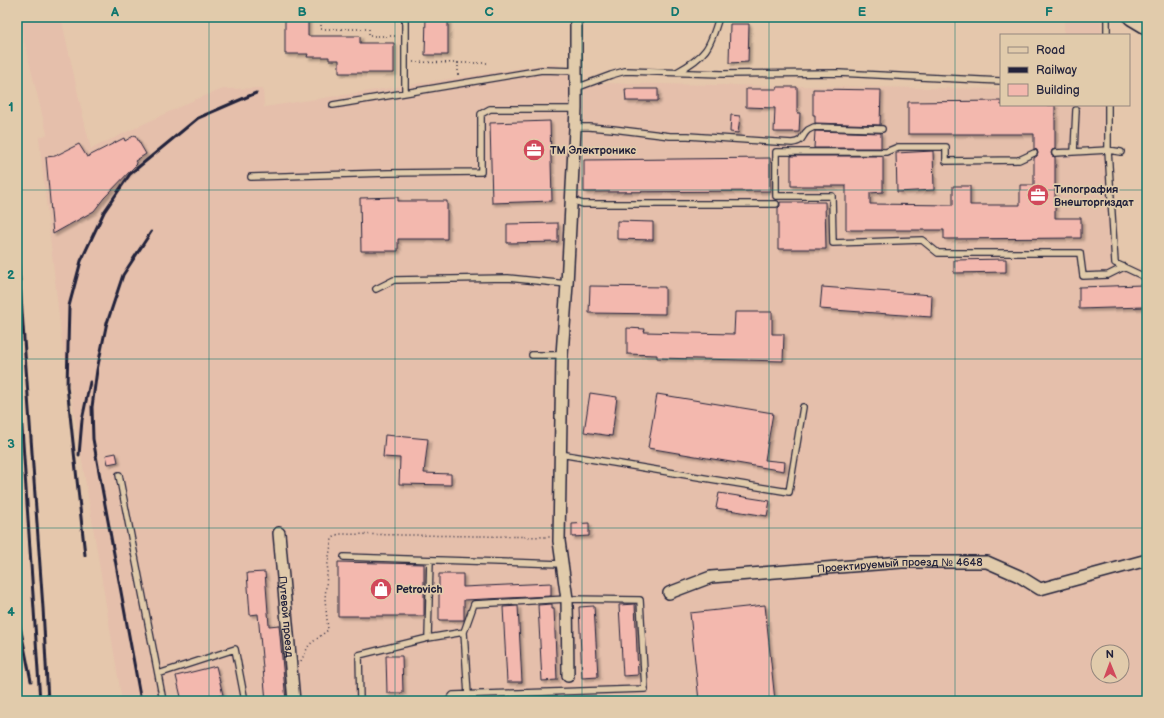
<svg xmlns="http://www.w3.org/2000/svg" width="1164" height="718" font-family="'Balsamiq Sans',sans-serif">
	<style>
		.built { fill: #e5bfab; fill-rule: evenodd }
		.building { fill: #f3b8ae; stroke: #22223b; filter: url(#shadow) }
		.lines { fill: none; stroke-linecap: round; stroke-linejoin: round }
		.lane-casing { stroke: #22223b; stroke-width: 8 }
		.street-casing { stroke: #22223b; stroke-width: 14 }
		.secondary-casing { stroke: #22223b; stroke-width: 19 }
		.path { stroke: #22223b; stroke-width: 1.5; stroke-dasharray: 1 3; stroke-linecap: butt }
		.lane { stroke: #e1cbab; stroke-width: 5.5 }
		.street { stroke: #e1cbab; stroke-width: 11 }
		.secondary { stroke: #e1cbab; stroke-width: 16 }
		.rail { stroke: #22223b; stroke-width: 3 }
		.grid { fill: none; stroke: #0f766e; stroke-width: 1; stroke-opacity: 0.55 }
		.labels { text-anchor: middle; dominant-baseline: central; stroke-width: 3.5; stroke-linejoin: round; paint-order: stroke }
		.poi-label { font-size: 11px; font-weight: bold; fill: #22223b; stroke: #e1cbab; text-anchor: start }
		.street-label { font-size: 11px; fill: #22223b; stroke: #e1cbab }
		.neatline { fill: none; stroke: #0f766e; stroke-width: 1.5 }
		.grid-label { font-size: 13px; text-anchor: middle; font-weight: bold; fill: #0f766e }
	</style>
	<defs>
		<filter id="shadow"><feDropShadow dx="2.5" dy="2.5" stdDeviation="1" flood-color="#0004"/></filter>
	</defs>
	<rect width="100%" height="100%" fill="#e5c7ac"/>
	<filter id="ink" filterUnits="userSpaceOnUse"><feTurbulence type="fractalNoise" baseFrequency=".025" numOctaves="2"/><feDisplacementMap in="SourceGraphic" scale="8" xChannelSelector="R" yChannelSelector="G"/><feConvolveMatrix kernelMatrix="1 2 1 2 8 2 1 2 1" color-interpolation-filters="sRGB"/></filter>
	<g filter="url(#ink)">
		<path class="built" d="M18 17H61L84 121 91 149 194 100 223 89 263 88 264 107 542 65 556 64 586 83 1001 89V105H1104L1112 266 1147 268V701H122L61 334 39 138 47 134ZM1098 652H1122V676H1098Z
			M1064 17H1101L1102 35H1064Z"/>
		<path class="building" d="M285 17H308V36H360V43H394V73H339V60H329V57H307L308 54H285Z
			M426 17H448V55H425Z
			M730 24H749L748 62 729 63Z
			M777 87H797V113H800L799 132H774L775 108 746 107V89H777Z
			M625 89H658V101H626Z
			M813 89 881 90 880 125 815 123V115H813Z
			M1001 101V105H1055V149L1052 150 1051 153 1052 156 1055 157V218H1081V238L944 239V230H846V186H791V156H883V192L870 193V204L953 205V186H970V205H1020V185H1034V158L1037 156 1038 153 1037 150 1034 149V134H908V102Z
			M731 115 740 116 738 133 730 132Z
			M550 121 552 201 492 203 490 123Z
			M815 131 881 133V148H814Z
			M135 135 146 154 135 161 137 164 104 198 94 211 53 234 46 157 55 156 79 144 87 157 124 138 125 141Z
			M933 151 934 190 897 192 896 153Z
			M770 158V191L584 192V160Z
			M398 197V201H447V239H398V251H361L360 198Z
			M780 202H825L826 249H778V208L780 206Z
			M617 221 653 222V240L617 239Z
			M558 223V242L507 243V224Z
			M1006 259V272L954 273V260Z
			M1143 285 1144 307 1079 309V287Z
			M590 286 665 287V314L589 313Z
			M822 287 932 295 931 317 820 309Z
			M735 312H772V334H784L783 361 657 358V355L627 354V328L645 329 644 332 734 334Z
			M590 393 617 397 612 436 584 432Z
			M657 394 773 413 765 460 785 462 784 471 648 448Z
			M385 435 428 439 424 473 451 474V485L399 484 400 458 383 457Z
			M116 453 118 462 108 464 106 455Z
			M719 493 770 501 767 516 716 508Z
			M589 523V536L572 537V524Z
			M338 562 424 564V616H338Z
			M265 572 269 626 279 625 286 701H266L258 614 250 615 247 573Z
			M439 574H463V587L551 583V596L464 600V620H439Z
			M552 604V609H554L557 680 542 681 538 605Z
			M635 604 638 675 623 676 619 605Z
			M765 605 775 701H699L690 613Z
			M518 606 522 682H507L503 607Z
			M594 606 598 677 582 678 579 607Z
			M386 656H402L403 693H387Z
			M216 666 223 695 195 701H182L176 676Z"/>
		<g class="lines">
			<g class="lane-casing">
				<path id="lane" d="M1107 17V35
					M677 72C706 56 710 48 719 17
					M576 88 611 75 625 71 722 74 838 73 1001 81
					M405 92V17
					M333 105 542 70 576 71
					M1108 105V150L1115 263 1147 278
					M575 127H589L613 129 670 136H688L792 143C805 141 800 137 808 130 810 129 812 128 814 127L882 129
					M1074 152 1076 110
					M1034 153 1019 160 946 161V147H898L886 152H776V196H832L833 243 922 240 938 253H1080L1083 276 1108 275 1124 267
					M1055 153 1108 150 1121 152
					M251 177 388 173 481 172V114L490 109H576
					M571 200 583 204H776
					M376 289 394 280 508 278 567 284
					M532 355H562
					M560 454 789 492 803 407
					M119 475 158 674 235 649 245 701
					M344 557 562 564
					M428 638 464 632
					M158 674 163 701
					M360 701 359 655 428 638 430 560
					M448 701 453 695 645 689 640 600 567 599 474 604 464 632 468 695"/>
			</g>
			<g class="street-casing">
				<g id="street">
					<path id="s1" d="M279 533 294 701"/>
					<path id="s2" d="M669 593 711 577 902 562H987L1019 576 1040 589 1147 560"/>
					<path d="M568 676 567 599 559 541 562 355 567 284 576 109V17"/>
				</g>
			</g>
			<g class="secondary-casing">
				<path id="secondary" d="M1132 17 1147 26"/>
			</g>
			<path class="path" d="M321 17V29H369V36H398
				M413 62 458 63V76
				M458 63H488
				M301 661 309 645 328 630 325 599 328 562 332 539 338 534 550 537"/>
			<use href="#lane" class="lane"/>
			<use href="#street" class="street"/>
			<use href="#secondary" class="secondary"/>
			<path class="rail" d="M17 240 43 608 48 701
				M107 322 97 370 92 407 93 439 141 701
				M106 326 123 275 151 232
				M17 352 40 701
				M79 455 82 420 90 382
				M85 555 67 386 69 306 81 261 104 212 130 174 198 118 256 93
				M17 611 31 681"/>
		</g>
	</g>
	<path class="grid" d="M209 17V701M395 17V701M582 17V701M769 17V701M955 17V701M17 190H1147M17 359H1147M17 528H1147"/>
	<defs>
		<g id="office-disc" transform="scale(1.15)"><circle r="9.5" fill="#d1495b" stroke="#e1cbab"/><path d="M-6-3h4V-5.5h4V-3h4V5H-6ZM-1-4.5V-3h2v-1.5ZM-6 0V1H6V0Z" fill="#fff"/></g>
		<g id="shop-disc" transform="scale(1.15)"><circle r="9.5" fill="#d1495b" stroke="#e1cbab"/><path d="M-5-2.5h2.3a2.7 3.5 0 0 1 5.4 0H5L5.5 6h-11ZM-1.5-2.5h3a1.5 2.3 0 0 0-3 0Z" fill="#fff"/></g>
	</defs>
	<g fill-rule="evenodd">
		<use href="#office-disc" x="534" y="150"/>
		<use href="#office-disc" x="1038" y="195"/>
		<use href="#shop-disc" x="381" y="589"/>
	</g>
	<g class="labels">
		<g class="poi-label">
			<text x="550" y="150">ТМ Электроникс</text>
			<text x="1054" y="189">Типография<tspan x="1054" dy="13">Внешторгиздат</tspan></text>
			<text x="396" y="589">Petrovich</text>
		</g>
		<g class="street-label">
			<text stroke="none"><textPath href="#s2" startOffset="234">Проектируемый проезд № 4648</textPath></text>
			<text stroke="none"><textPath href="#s1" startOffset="84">Путевой проезд</textPath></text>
		</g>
	</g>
	<rect width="1164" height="718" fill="none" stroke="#e1cbab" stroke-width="44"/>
	<rect x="1000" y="34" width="130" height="72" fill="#e1cbab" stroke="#95877e"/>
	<rect x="1008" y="47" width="20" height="6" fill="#e1cbab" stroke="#95877e"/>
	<text x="1036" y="54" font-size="12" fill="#22223b">Road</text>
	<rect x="1008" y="67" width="20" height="6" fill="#22223b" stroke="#95877e"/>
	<text x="1036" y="74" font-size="12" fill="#22223b">Railway</text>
	<rect x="1008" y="84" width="20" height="12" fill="#f3b8ae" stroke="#95877e"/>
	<text x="1036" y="94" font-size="12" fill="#22223b">Building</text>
	<g transform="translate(1110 664) rotate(359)"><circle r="19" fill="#e1cbab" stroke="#95877e"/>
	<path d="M0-3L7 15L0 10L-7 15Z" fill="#d1495b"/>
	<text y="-6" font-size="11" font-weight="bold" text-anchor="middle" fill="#22223b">N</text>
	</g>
	<rect x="22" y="22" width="1120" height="674" class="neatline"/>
	<g class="grid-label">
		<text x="115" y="16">A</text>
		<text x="302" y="16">B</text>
		<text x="489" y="16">C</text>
		<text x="675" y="16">D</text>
		<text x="862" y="16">E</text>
		<text x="1049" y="16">F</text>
		<text x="11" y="111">1</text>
		<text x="11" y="279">2</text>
		<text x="11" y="448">3</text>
		<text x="11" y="616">4</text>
	</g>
</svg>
